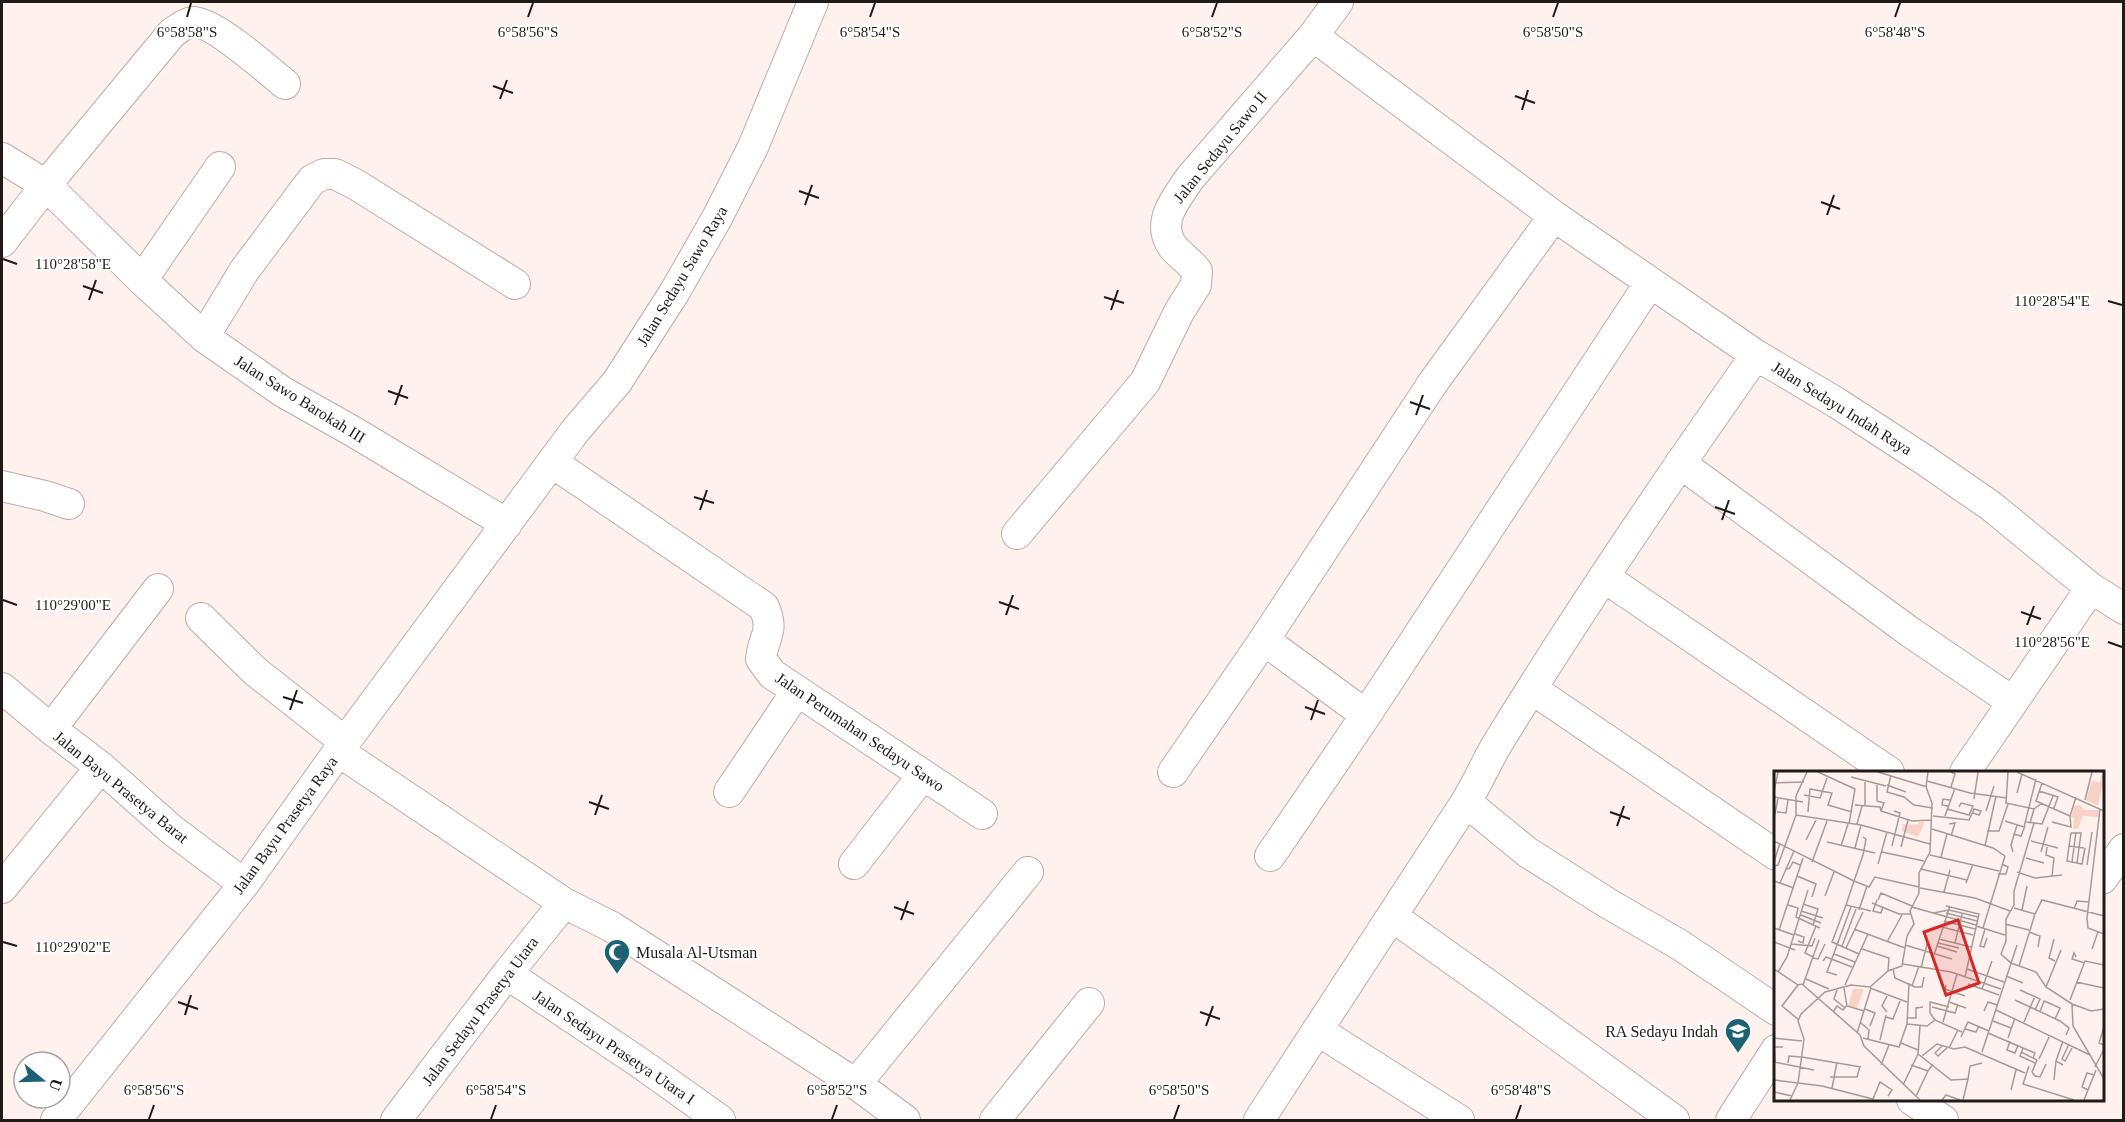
<svg xmlns="http://www.w3.org/2000/svg" width="2125" height="1122" font-family="Georgia,serif">
	<style>
		.lines { fill: none; stroke-linecap: round; stroke-linejoin: round }
		.street-casing { stroke: #bdaca8; stroke-width: 32 }
		.street { stroke: #fff; stroke-width: 30 }
		.ticks { fill: none; stroke: #201a18; stroke-width: 2 }
		.labels { text-anchor: middle; dominant-baseline: central; stroke-width: 4.5; stroke-linejoin: round; paint-order: stroke }
		.street-label { font-size: 16px; fill: #201a18; stroke: #fff }
		.poi-label { font-size: 16px; fill: #201a18; stroke: #fff; text-anchor: start }
		.inset-road { fill: none; stroke: #a69b98; stroke-width: 1.5 }
		.view { fill: #d62828; fill-opacity: 0.15; stroke: #d62828; stroke-width: 3 }
		.inset-edge { fill: none; stroke: #201a18; stroke-width: 3 }
		.ticks-label { font-size: 15px; text-anchor: middle; fill: #201a18; stroke: #fff; stroke-width: 4.5; stroke-linejoin: round; paint-order: stroke }
	</style>
	<rect width="100%" height="100%" fill="#fff1ed"/>
	<g class="lines">
		<g class="street-casing">
			<path id="street" d="M1313 36 1554 216 1756 355 1837 403 1923 459 1991 506 2091 588 2124 609
				M2 158 46 185 142 280 204 337 283 392 354 432 507 524
				M2 242 46 185 172 33C178 29 185 23 192 22 212 20 268 70 285 84
				M142 280 220 167
				M204 337 244 271 312 180 324 174H335L355 184 515 284
				M553 463 764 607C775 633 763 636 761 659L772 674 982 814
				M1680 463 1910 632 2013 702
				M2 486 45 496 69 504
				M1017 534 1145 382 1179 312 1196 285 1197 271C1190 262 1180 255 1173 247 1155 222 1176 199 1190 178L1313 36 1338 2
				M1604 577 1889 772
				M201 618 255 671 345 742
				M1264 640 1366 715
				M2 688 51 729 101 767 172 830 244 884
				M1532 689 1776 855
				M51 729 158 589
				M338 751 564 903 612 927 856 1084 905 1120
				M1173 772 1264 640 1432 384 1554 216
				M1965 772 2091 588
				M729 792 797 691
				M1466 802 1527 852 1609 904 1680 945 1776 1010
				M1270 856 1366 715 1649 284
				M854 864 923 775
				M2102 879 2124 849
				M2 888 101 767
				M1393 917 1494 989 1674 1120
				M507 974 640 1063 720 1120
				M1317 1030 1459 1120
				M856 1084 1028 872
				M1912 1100 1943 1120
				M56 1120 244 884 345 742 575 431 617 382 674 293 717 218 753 147 813 2
				M396 1120 507 974 564 903
				M995 1120 1089 1003
				M1259 1120C1327 1015 1396 911 1464 805 1477 785 1486 762 1499 741 1580 609 1667 481 1756 355
				M1731 1120 1776 1050"/>
		</g>
		<use href="#street" class="street"/>
	</g>
	<path class="ticks" d="M187 17 191 3M528 17 533 3M870 17 875 3M1212 17 1217 3M1553 17 1558 3M1895 17 1900 3M493 86 513 93M1515 96 1535 103M500 99 507 80M1522 110 1528 90M799 191 819 198M1821 202 1840 209M805 205 812 185M1827 215 1834 195M3 259 17 264M83 286 103 293M1104 297 1124 303M89 300 96 280M2108 301 2122 305M1111 310 1118 290M388 391 408 398M1410 402 1430 409M395 405 402 385M1416 415 1423 395M694 497 714 503M1715 507 1735 514M700 510 707 490M1722 520 1729 500M3 600 17 605M999 602 1019 609M2021 612 2041 619M1006 615 1013 595M2027 625 2034 606M2108 642 2122 647M283 697 303 703M1305 707 1325 714M290 710 297 690M1311 720 1318 700M589 802 609 809M1610 812 1630 819M595 815 602 795M1617 826 1624 806M894 907 914 914M901 920 908 901M3 942 17 946M178 1002 198 1009M1200 1012 1220 1019M185 1015 191 995M1206 1026 1213 1006M149 1119 154 1105M491 1119 496 1105M832 1119 837 1105M1174 1119 1179 1105M1516 1119 1521 1105"/>
	<defs>
		<g id="mosque-pin" transform="scale(1.35)"><path d="M0 17L-7.5 6A9.5 9.5 0 1 1 7.5 6Z" fill="#1c6273" stroke="#fff"/><path d="M3.5-4.9A6 6 0 1 0 3.5 4.9A5 5 0 1 1 3.5-4.9Z" fill="#fff"/></g>
		<g id="school-pin" transform="scale(1.35)"><path d="M0 17L-7.5 6A9.5 9.5 0 1 1 7.5 6Z" fill="#1c6273" stroke="#fff"/><path d="M0-5L7-2L0 1L-7-2ZM-4 1L0 2.5L4 1V4Q0 6-4 4Z" fill="#fff"/></g>
	</defs>
	<g fill-rule="evenodd">
		<use href="#mosque-pin" x="617" y="952"/>
		<use href="#school-pin" x="1738" y="1031"/>
	</g>
	<g class="labels">
		<g class="street-label">
			<text transform="translate(1220 147) rotate(-51)">Jalan Sedayu Sawo II</text>
			<text transform="translate(682 276) rotate(-59)">Jalan Sedayu Sawo Raya</text>
			<text transform="translate(300 399) rotate(32)">Jalan Sawo Barokah III</text>
			<text transform="translate(1842 408) rotate(32)">Jalan Sedayu Indah Raya</text>
			<text transform="translate(860 732) rotate(34)">Jalan Perumahan Sedayu Sawo</text>
			<text transform="translate(121 787) rotate(39)">Jalan Bayu Prasetya Barat</text>
			<text transform="translate(285 825) rotate(-54)">Jalan Bayu Prasetya Raya</text>
			<text transform="translate(480 1011) rotate(-53)">Jalan Sedayu Prasetya Utara</text>
			<text transform="translate(614 1047) rotate(34)">Jalan Sedayu Prasetya Utara I</text>
		</g>
		<g class="poi-label">
			<text x="636" y="952">Musala Al-Utsman</text>
			<text x="1718" y="1031" text-anchor="end">RA Sedayu Indah</text>
		</g>
	</g>
	<g transform="translate(1774 771)">
		<rect width="330" height="330" fill="#fff1ed"/>
		<path d="M328 1 330 10 324 35 312 29 318 10 326 11ZM306 34 310 39H325L324 46 309 45 304 58H299L300 47 297 46 300 35ZM145 51H151L144 66 128 60 129 53 143 54ZM79 218H90L83 237 74 235Z" fill="#f8d2c7"/>
		<path class="inset-road" d="M44 1 81 18 75 53M104 1 153 16M177 1 181 3 177 16M234 1 232 32 260 38M243 1 330 40M117 4 113 21 130 26 140 34 159 37M77 6 112 15M153 10 196 22 233 27M0 12 30 11M268 12 262 30 296 45M103 14V30L110 32 107 40 138 50 157 49M113 14 132 21M0 20 4 1M265 20 284 26 280 37M243 22 248 3M30 24 46 27 53 7M0 26 29 31M200 28 204 1M311 29 318 1M81 34 106 36 107 40M91 35V11M174 35 168 34 169 28 176 29M173 38 195 44 199 35 187 32 185 36M326 38 313 147 314 157 330 163M212 40 220 15M3 41 12 42 14 29M34 41 36 18 58 22 54 34 78 41M22 44V25L33 1M159 45 195 49 200 38 207 40 205 44 199 42M171 45 181 17M0 48 4 27M231 50 250 56 262 8M252 51 268 53 279 25M278 51 297 56 296 45 302 26M256 52 260 38 268 32M260 52 240 120V134L232 148V170L227 183 237 192 262 201 272 216 298 233 317 240 330 238M83 53 88 35M175 53 181 52 177 65M158 58 219 77 231 85M213 60H225L234 33M239 63 247 65 251 55M89 66 92 68 89 84 80 110 95 116 101 106 145 116M32 69 42 49M0 70 80 110 72 134 97 140M257 70 284 77M53 71 101 82M67 75 74 53M118 75 126 42 120 40M211 75 222 25M295 75 297 62H307L303 92M127 76 134 49M273 76 272 84 280 87 278 105M81 77 87 54M310 77 295 75 293 90 308 93 311 77M108 81 150 90M239 81 237 74 243 54M267 81 274 56M156 84 225 100M167 86 173 63M252 87 270 92M0 91 6 72M38 91 53 50M298 91 302 61M104 93 113 61M313 94 318 61M0 95 4 94 22 44 87 54 156 73M11 97 15 98 19 91 26 94M147 98 193 109M243 101 261 107 288 104M224 103H232L234 96 228 93M23 105 42 113 38 126M0 110 20 117M6 112 20 80M192 112 199 93M146 117 201 127 236 140M170 121 176 99M51 125 60 101M103 129 99 140 107 142 109 136M104 129 107 122 138 135M98 132 125 143H136M29 133 44 138 39 154M14 134 24 137 22 146 46 157M72 134 58 171 85 183M172 135 205 143 191 206M138 136 202 154M240 137 261 143 268 129 330 145M300 138 303 130 315 131M85 139 93 115M248 139 253 115M27 140 49 147M159 142 175 139 204 146M172 142 203 150M27 144 47 152M170 150 201 158M231 153 255 159M202 155 231 164M168 156 199 164M0 157 20 164M209 157 231 85M80 158 131 177M211 158 206 175 210 176 213 167M5 159 29 87M255 161 266 165 264 176M21 163 30 166 29 172 24 170M165 168 197 176M280 168 275 187 281 190M0 171 21 179M113 171 128 144M164 172 185 177M181 172 188 143M17 173 38 175 41 167M131 174 178 188M68 175 82 138M163 175 183 181M72 177 89 141M88 178 115 187 114 200M318 178 324 161M60 183 81 191M160 184 176 135M39 186 31 182 42 155M302 186 300 182 298 188 311 192M39 187 44 188 51 173M49 190 52 186 78 196M129 193 177 201 227 218M245 195 261 143M147 197 153 173M0 198 24 214 28 213 86 264 90 275 146 329M119 198 121 207 141 216H148L150 206M193 198 230 211M4 201 13 186 34 119M63 204 53 201 77 136M232 205 249 212M32 208 55 218M302 211 330 217M194 213 225 224M24 214 8 235 25 249M29 214 45 169M71 214 94 163M172 214 171 218 191 225M138 215 145 195M272 216 287 179M70 217 73 235 90 240M96 217 133 231M208 218 218 190M63 219 60 228 70 236M246 219 266 228 261 239M113 225 108 235 113 241M241 229 286 250 295 257 292 264M296 229 311 190 330 194M175 231 192 237M298 233 299 255 330 308M158 236 181 242 184 233M91 238 101 242 96 255M222 239 316 284M210 240 214 231 223 234M59 241 63 235 69 239 72 235M266 241 270 230 275 232 286 237 281 248M112 246 119 248 126 230M133 247H142V237L149 236M161 249 156 242V231L175 236M219 250 237 257M86 251 95 259 94 269M169 251 183 203M250 251 261 225M133 253 153 255 161 249 188 261M330 256 325 272 330 274M191 258 202 261 205 255M83 262 97 217M214 262 261 282 259 287M187 266 194 251 215 260M0 267 28 270M89 267 125 276 133 253 135 212M234 267 241 247M106 269 112 244M236 270 233 279 241 282 244 274M289 270 282 290 289 294M127 272 144 279M295 273 288 288 291 290 299 275M168 275 161 282 164 285 173 277M175 277 184 259M249 277 246 285 261 292M208 281 243 174M247 281 263 289 258 301 261 305 266 306 272 293M144 283 177 309 194 308 189 329M148 285 163 273 180 278 191 276 251 302M28 286 87 296M265 288 276 264M0 291 40 299M1 291 0 276H9M14 292 15 285 27 286M107 294 115 274M137 294 154 300 159 293M255 295 249 313 300 329M321 296 330 278M56 306H83L86 295M0 307V321L18 325M194 308 196 295 208 292M1 309 48 315 99 328 106 311 118 319 114 325M280 309 282 290M129 314 144 283 146 255M58 317 63 291M237 319 242 299M314 319 308 316 313 302 320 304M142 325 154 300M16 329 24 312 28 283 30 268 24 250 27 243 51 221 77 214 96 216 114 200 128 195 133 165 140 153 136 140 145 122V102L156 81 158 32 152 16 154 1M168 329 172 324 186 329M310 329 322 299"/>
		<path class="view" d="M184 149 205 212 172 224 150 161Z"/>
		<rect width="330" height="330" class="inset-edge"/>
	</g>
	<g class="ticks-label">
		<text x="187" y="37">6°58'58"S</text>
		<text x="528" y="37">6°58'56"S</text>
		<text x="870" y="37">6°58'54"S</text>
		<text x="1212" y="37">6°58'52"S</text>
		<text x="1553" y="37">6°58'50"S</text>
		<text x="1895" y="37">6°58'48"S</text>
		<text x="73" y="269">110°28'58"E</text>
		<text x="2052" y="306">110°28'54"E</text>
		<text x="73" y="610">110°29'00"E</text>
		<text x="2052" y="647">110°28'56"E</text>
		<text x="73" y="952">110°29'02"E</text>
		<text x="154" y="1095">6°58'56"S</text>
		<text x="496" y="1095">6°58'54"S</text>
		<text x="837" y="1095">6°58'52"S</text>
		<text x="1179" y="1095">6°58'50"S</text>
		<text x="1521" y="1095">6°58'48"S</text>
	</g>
	<rect width="2125" height="1122" fill="none" stroke="#201a18" stroke-width="6"/>
	<g transform="translate(42 1080) rotate(109)"><circle r="28" fill="#ffffff" stroke="#a6a3a3" stroke-width="1.5"/>
	<path d="M0-4.5L10 22L0 15L-10 22Z" fill="#1c6273"/>
	<text y="-9" font-size="16" font-weight="bold" text-anchor="middle" fill="#201a18">U</text>
	</g>
</svg>
